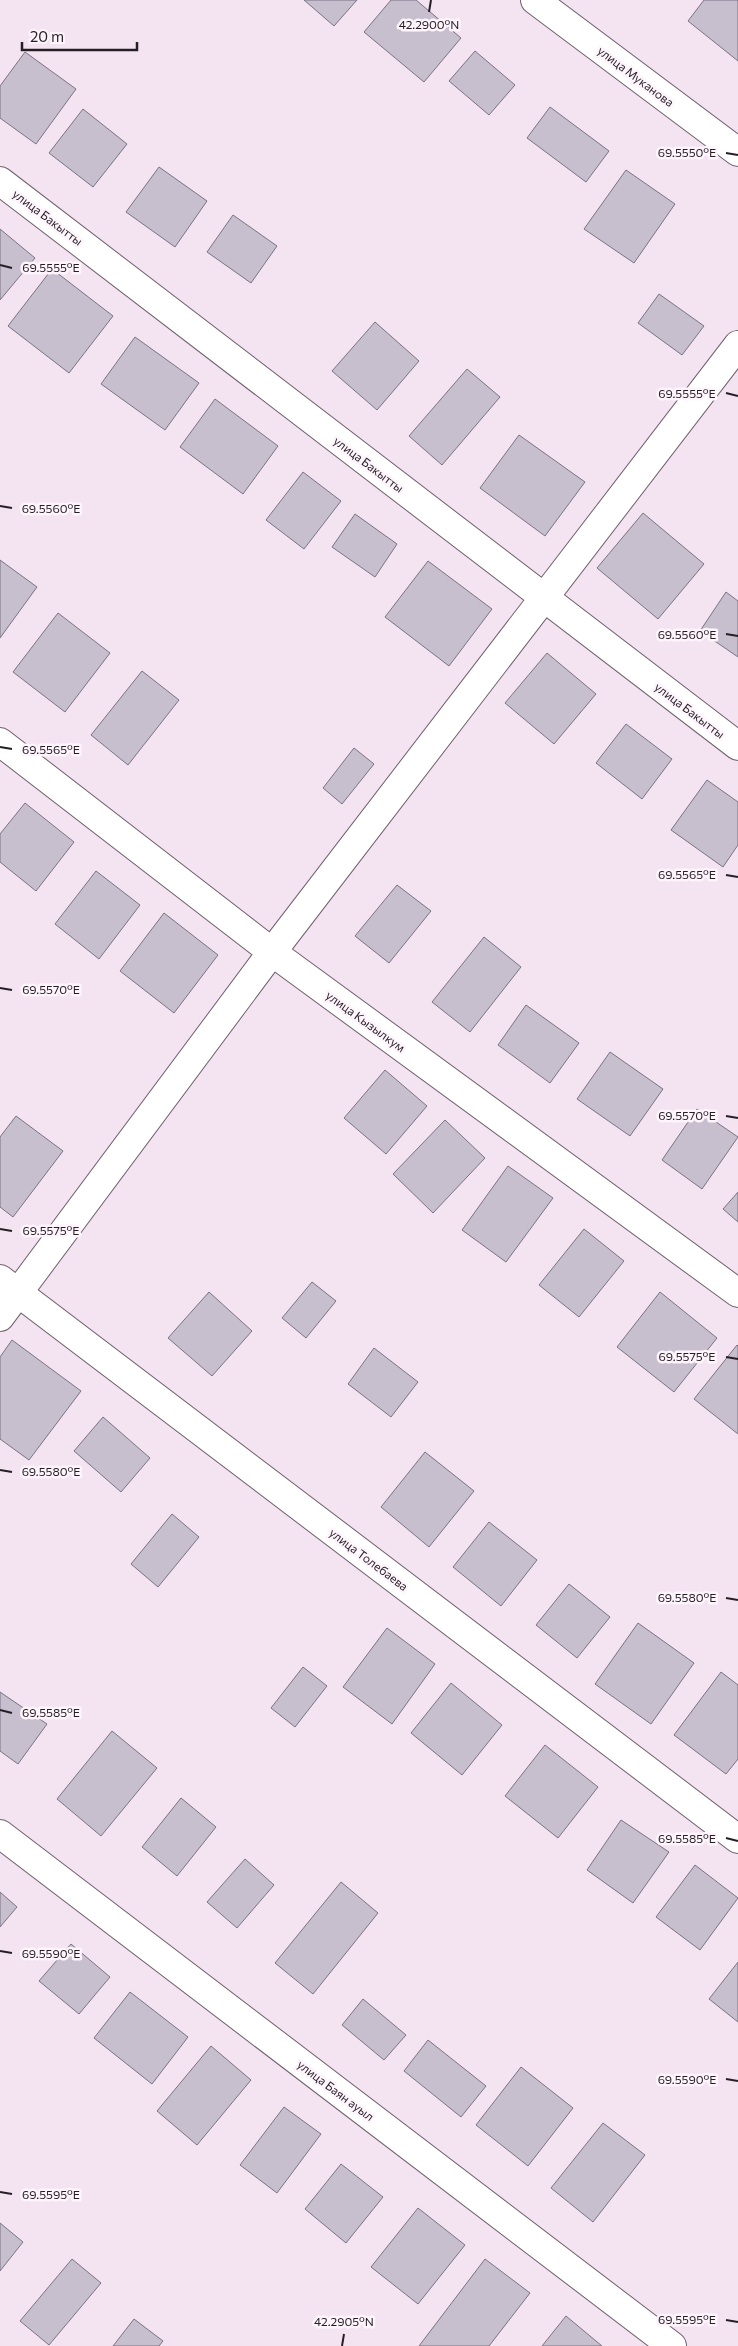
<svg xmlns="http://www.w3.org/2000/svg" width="738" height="2346" font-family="Commissioner,sans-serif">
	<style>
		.building { fill: #c7bece; stroke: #7b7382 }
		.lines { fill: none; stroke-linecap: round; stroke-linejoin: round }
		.street-casing { stroke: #6f616d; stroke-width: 30 }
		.street { stroke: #fff; stroke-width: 28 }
		.ticks { fill: none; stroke: #251f24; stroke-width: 2 }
		.labels { text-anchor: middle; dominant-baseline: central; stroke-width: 5; stroke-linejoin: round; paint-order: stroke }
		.street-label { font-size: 12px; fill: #251f24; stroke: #fdf4fc }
		.ticks-label { font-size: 12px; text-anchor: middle; fill: #251f24; stroke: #fdf4fc; stroke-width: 5; stroke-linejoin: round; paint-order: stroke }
	</style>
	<rect width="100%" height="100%" fill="#f4e4f2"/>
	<path class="building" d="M304 0H357L334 26Z
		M391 0H416L461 38 424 82 364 32Z
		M704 0H738V61L688 21Z
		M475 51 515 85 489 115 449 81Z
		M25 52 76 89 36 144 0 118V86Z
		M550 107 609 151 586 182 527 138Z
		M83 109 127 144 93 187 49 153Z
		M159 167 207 201 175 247 126 212Z
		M626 170 675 204 634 263 584 229Z
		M233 215 277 246 251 283 207 252Z
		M0 229 35 258 0 300Z
		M52 269 113 316 69 373 8 326Z
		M659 294 704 326 682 355 638 323Z
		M375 322 419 361 377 410 332 371Z
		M135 337 199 383 165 430 101 384Z
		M467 369 500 397 442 465 409 436Z
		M215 399 278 446 243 494 180 447Z
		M519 435 585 482 545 536 480 488Z
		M303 472 341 501 304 549 266 520Z
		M643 513 704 564 658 619 597 568Z
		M355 514 397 544 375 577 332 547Z
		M0 560 37 587 0 638Z
		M428 561 492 609 449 666 385 617Z
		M726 592 738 601V657L700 631Z
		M58 613 110 653 65 712 13 672Z
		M547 653 596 694 554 744 505 703Z
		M142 671 179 700 128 765 91 735Z
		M626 724 672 759 642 799 596 763Z
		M354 748 374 764 342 804 323 788Z
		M707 780 738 802V845L723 867 671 830Z
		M25 803 74 842 36 891 0 862V834Z
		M96 871 140 905 99 959 55 924Z
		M397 885 431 911 389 963 355 936Z
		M164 913 218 955 174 1013 120 971Z
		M484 937 521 967 470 1032 432 1002Z
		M526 1005 579 1043 550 1083 498 1045Z
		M610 1052 663 1089 630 1136 577 1099Z
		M385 1070 427 1106 386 1154 344 1118Z
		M697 1109 738 1137 702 1189 662 1160Z
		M16 1116 63 1151 13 1217 0 1207V1137Z
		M445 1120 485 1158 433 1213 393 1174Z
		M508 1166 553 1198 506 1262 462 1230Z
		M738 1192V1222L723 1209Z
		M584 1229 624 1261 579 1317 539 1285Z
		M312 1282 336 1301 306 1338 282 1318Z
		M209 1292 252 1331 212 1376 168 1338Z
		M660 1292 717 1338 674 1392 617 1347Z
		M12 1340 81 1391 29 1460 0 1439V1357Z
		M737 1345 738 1346V1434L694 1399Z
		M374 1348 418 1382 391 1417 348 1384Z
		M103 1417 150 1458 121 1492 74 1451Z
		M425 1452 474 1491 429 1547 381 1507Z
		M172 1514 199 1537 158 1587 131 1564Z
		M489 1522 537 1560 501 1606 453 1567Z
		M569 1584 610 1617 577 1658 536 1625Z
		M638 1623 694 1663 651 1724 595 1684Z
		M387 1628 435 1664 392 1724 343 1687Z
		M303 1667 327 1686 295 1727 271 1708Z
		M721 1672 738 1685V1759L726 1774 674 1735Z
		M451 1683 502 1725 462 1775 411 1733Z
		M0 1692 47 1724 18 1764 0 1751Z
		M112 1731 157 1768 101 1836 57 1799Z
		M545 1745 598 1787 558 1838 505 1796Z
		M181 1798 216 1827 177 1876 142 1847Z
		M621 1820 669 1852 633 1903 587 1870Z
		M245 1859 274 1885 237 1928 207 1902Z
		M695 1865 738 1898 700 1950 656 1917Z
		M341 1882 378 1913 313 1994 275 1963Z
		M0 1892 17 1907 0 1927Z
		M71 1944 110 1977 79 2014 39 1981Z
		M738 1962V2022L709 1999Z
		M130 1992 188 2037 152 2084 94 2038Z
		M363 1999 406 2035 384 2060 342 2025Z
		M428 2040 486 2086 461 2117 404 2071Z
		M211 2046 251 2080 197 2145 157 2111Z
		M521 2067 573 2108 528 2166 476 2125Z
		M284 2107 321 2134 277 2193 240 2165Z
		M603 2123 645 2155 593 2222 551 2188Z
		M341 2164 383 2197 346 2243 305 2209Z
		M418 2208 465 2245 418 2304 371 2267Z
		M0 2223 23 2242 0 2271Z
		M72 2259 101 2283 49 2345 20 2321Z
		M485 2259 530 2293 489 2346H419Z
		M566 2316 602 2346H542Z
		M134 2319 163 2341 159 2346H113Z"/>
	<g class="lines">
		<g class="street-casing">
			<path id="street" d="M535 0 738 152
				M0 181 738 746
				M0 742 272 952 738 1293
				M0 1279 738 1839
				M0 1317 272 952 738 345
				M0 1834 672 2346"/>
		</g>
		<use href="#street" class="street"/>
	</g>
	<path class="ticks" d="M429 12 431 0M726 153 738 155M0 265 12 268M726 393 738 396M0 506 12 508M726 634 738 636M0 747 12 749M726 875 738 877M0 988 12 990M726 1116 738 1118M0 1229 12 1231M726 1357 738 1359M0 1470 12 1472M726 1598 738 1600M0 1710 12 1713M726 1838 738 1841M0 1951 12 1953M726 2079 738 2081M0 2192 12 2194M726 2320 738 2322M342 2346 344 2334"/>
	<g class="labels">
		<g class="street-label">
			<text transform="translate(636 76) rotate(37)">улица Муканова</text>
			<text transform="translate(48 217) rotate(37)">улица Бакытты</text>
			<text transform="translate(369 464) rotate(37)">улица Бакытты</text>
			<text transform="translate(690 710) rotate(37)">улица Бакытты</text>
			<text transform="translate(366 1021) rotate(36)">улица Кызылкум</text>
			<text transform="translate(369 1559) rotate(37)">улица Толебаева</text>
			<text transform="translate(336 2090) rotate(37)">улица Баян ауыл</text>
		</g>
	</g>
	<g class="ticks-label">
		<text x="429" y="29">42.2900°N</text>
		<text x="687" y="157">69.5550°E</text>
		<text x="51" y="272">69.5555°E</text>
		<text x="687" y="398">69.5555°E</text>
		<text x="51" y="513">69.5560°E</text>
		<text x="687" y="639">69.5560°E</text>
		<text x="51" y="754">69.5565°E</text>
		<text x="687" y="879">69.5565°E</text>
		<text x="51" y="994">69.5570°E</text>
		<text x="687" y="1120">69.5570°E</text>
		<text x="51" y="1235">69.5575°E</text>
		<text x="687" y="1361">69.5575°E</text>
		<text x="51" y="1476">69.5580°E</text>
		<text x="687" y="1602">69.5580°E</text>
		<text x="51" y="1717">69.5585°E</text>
		<text x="687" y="1843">69.5585°E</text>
		<text x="51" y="1958">69.5590°E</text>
		<text x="687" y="2084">69.5590°E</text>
		<text x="51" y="2199">69.5595°E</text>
		<text x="687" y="2324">69.5595°E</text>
		<text x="344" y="2326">42.2905°N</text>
	</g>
	<path d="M22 42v8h115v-8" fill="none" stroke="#251f24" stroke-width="2.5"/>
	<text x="30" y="42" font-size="15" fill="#251f24" stroke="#fdf4fc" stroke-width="4" paint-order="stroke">20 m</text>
</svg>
